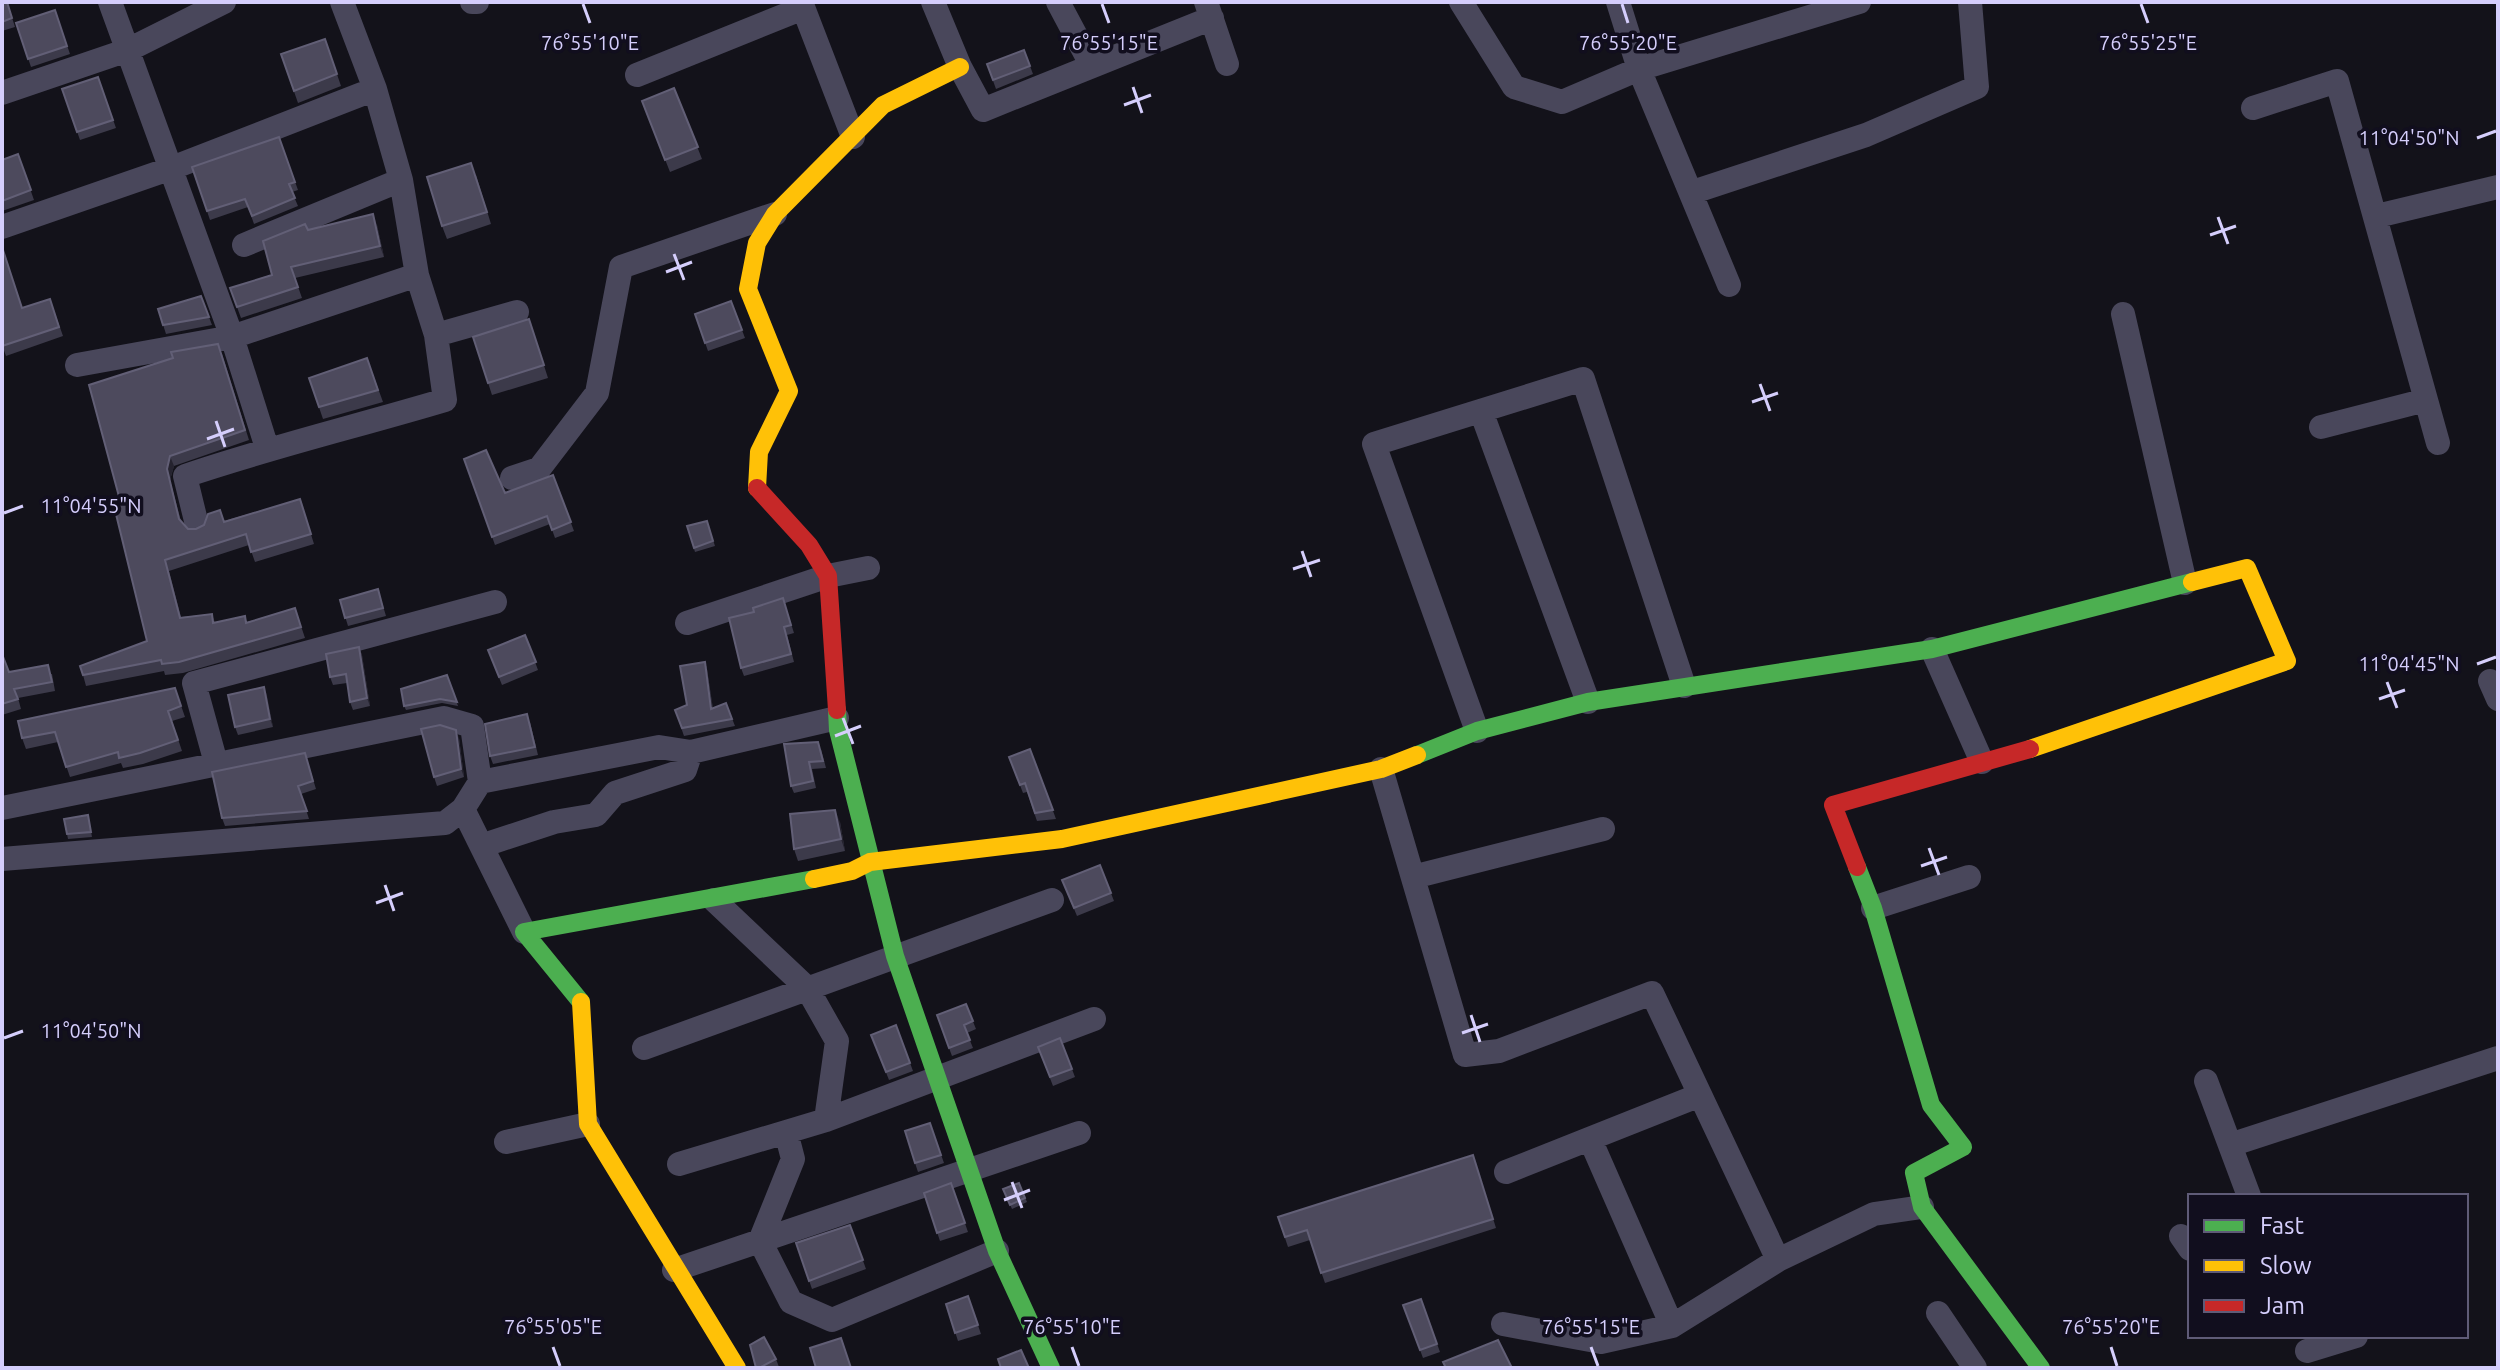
<svg xmlns="http://www.w3.org/2000/svg" width="2500" height="1370" font-family="Ubuntu,sans-serif">
	<style>
		.lines { fill: none; stroke-linecap: round; stroke-linejoin: round }
		.street { stroke: #49475b; stroke-width: 24 }
		.fast { stroke: #4caf50; stroke-width: 18 }
		.slow { stroke: #ffc107; stroke-width: 18 }
		.jam { stroke: #c62828; stroke-width: 18 }
		.wall { fill: #3c3a4a }
		.shaded-wall { fill: #25232f }
		.building { fill: #4d4a5d; stroke: #625f76; stroke-width: 2 }
		.ticks { fill: none; stroke: #d5cefc; stroke-width: 3 }
		.ticks-label { font-size: 20px; text-anchor: middle; fill: #d5cefc; stroke: #110e1e; stroke-width: 7; stroke-linejoin: round; paint-order: stroke }
	</style>
	<rect width="100%" height="100%" fill="#13121a"/>
	<g class="lines">
		<path class="street" d="M110 2 232 337 267 448
			M472 2H477
			M801 2 853 137
			M933 2 960 67 983 110 1212 18
			M1058 2 1092 66
			M1206 2 1227 64
			M1461 2 1514 87 1562 102 1639 69 1859 2
			M1618 2 1639 69 1729 285
			M637 75 803 8
			M2 93 128 50 224 2
			M2253 108 2337 81 2438 443
			M1693 192 1866 135 1977 87 1970 2
			M2377 216 2498 187
			M2 227 172 168 375 89
			M244 245 401 180
			M2123 314 2185 583
			M436 335 517 312
			M77 365 232 337 417 275
			M1481 411 1588 702
			M2321 427 2426 400
			M512 478 539 469 597 393 621 267 775 214
			M197 525 185 476C270 447 358 426 445 400L436 335 417 275 401 180 375 89 342 2
			M687 623 828 576 868 568
			M1932 649 1982 762
			M2490 681 2498 699
			M1477 731 1374 444 1583 379 1684 686
			M216 763 194 683 495 602
			M1381 769 1465 1055 1499 1051 1652 993 1778 1260
			M480 782 659 747 691 752 837 718
			M2 808 444 718 472 726 480 782 463 809 524 932
			M484 845 554 822 596 815 615 793 685 770 691 752
			M2 859 445 823 463 809
			M1413 877 1603 829
			M714 900 807 988 837 1041 826 1120
			M1873 908 1969 877
			M644 1048 1052 900
			M2206 1081 2249 1196
			M786 1132 793 1159 760 1241 791 1302 832 1320 997 1251
			M1590 1139 1672 1326
			M506 1142 588 1124
			M2230 1145 2498 1058
			M679 1164 826 1120 1094 1019
			M1506 1172 1700 1095
			M2181 1236 2190 1249
			M674 1270 1079 1133
			M1938 1313 1975 1368
			M1503 1324 1601 1342 1672 1326 1778 1260 1874 1214 1922 1207
			M2307 1351 2356 1336"/>
		<path class="fast" d="M837 710 838 730 895 956 997 1251 1051 1368
			M1417 755 1477 731 1588 702 1932 649 2192 582
			M1857 867 1873 908 1931 1105 1963 1147 1914 1173 1922 1207 2041 1368
			M581 1002 524 932 814 879"/>
		<path class="slow" d="M757 488 759 452 789 391 748 289 757 243 775 214 883 105 960 67
			M2030 749 2287 661 2247 568 2192 582
			M814 879 852 871 870 862 1062 839 1381 769 1417 755
			M581 1002 588 1124 737 1368"/>
		<path class="jam" d="M757 488 809 545 828 576 837 710
			M1857 867 1833 805 2030 749"/>
	</g>
	<path class="wall" d="M2 2H7L15 27 2 31Z
		M55 10 70 54 31 67 16 23Z
		M325 39 341 86 298 103 281 54Z
		M1024 50 1033 74 996 89 987 64Z
		M98 77 116 128 80 140 62 89Z
		M674 88 702 159 670 172 642 101Z
		M279 137 298 190 292 192 298 206 254 224 248 207 210 220 192 167Z
		M18 154 34 200 2 211V160Z
		M476 175 491 224 447 239 442 226Z
		M377 225 384 257 295 278 302 298 241 318 230 288 272 275 308 230Z
		M201 296 212 325 166 334 158 309Z
		M50 299 63 336 6 356 2 345 23 308Z
		M731 301 745 338 708 351 695 314Z
		M529 319 548 378 492 395 473 337Z
		M222 354 249 440 174 466 170 480 181 521 188 529H196L300 499 314 544 255 562 249 545 169 571 181 617 212 614 215 623 245 616 247 622 295 608 305 638 183 673 165 675 164 671 86 686 83 675 147 641 121 504Z
		M367 358 383 402 323 419 309 378Z
		M464 459 505 493 553 475 574 531 555 538 550 524 495 545Z
		M707 521 715 546 695 552 687 526Z
		M378 589 386 616 348 626 340 600Z
		M783 598 794 633 787 635 794 662 744 676 741 668 754 612Z
		M525 635 538 670 502 685 488 650Z
		M359 647 362 655 370 706 353 710 350 702 347 683 333 685 330 677Z
		M2 654 9 672 52 674 55 691 18 698 21 709 2 715Z
		M705 662 707 669 713 709 726 703 735 726 684 736 675 710 687 705Z
		M447 675 458 706 442 703 406 710 404 706Z
		M264 687 273 727 238 735 235 727Z
		M175 688 185 717 172 721 182 751 143 764 123 768 121 763 70 777 58 742 26 749 22 738Z
		M530 722 538 755 493 764 490 756Z
		M459 738 464 777 437 786 434 777Z
		M784 744 821 749 826 768 812 769 816 788 794 793 791 786Z
		M1030 749 1056 819 1037 821 1027 792 1023 793 1009 757Z
		M305 753 316 789 301 794 309 819 225 826 222 818Z
		M88 815 92 837 68 839 67 834Z
		M840 822 845 851 798 861 794 849Z
		M1100 865 1114 901 1077 916 1062 880Z
		M966 1004 976 1029 967 1033 973 1048 952 1056 949 1048Z
		M896 1025 913 1071 889 1080 871 1035Z
		M1060 1038 1075 1077 1053 1086 1038 1047Z
		M930 1123 944 1163 918 1172 915 1163Z
		M1476 1164 1496 1228 1325 1283 1310 1240 1288 1247 1278 1217Z
		M951 1183 968 1232 940 1241 924 1193Z
		M1019 1183 1027 1202 1012 1209 1003 1189Z
		M850 1225 866 1269 812 1289 796 1243Z
		M968 1296 981 1334 958 1341 946 1304Z
		M1421 1299 1440 1352 1423 1358 1403 1305Z
		M776 1359 779 1367 777 1368H756Z"/>
	<path class="shaded-wall" d="M373 214 377 225 384 257 380 246Z
		M170 456 174 466 170 480 183 529 167 469Z
		M359 647 362 655 370 706 367 698Z
		M705 662 707 669 714 717 711 709Z
		M264 687 267 695 273 727 270 719Z
		M456 730 459 738 464 777 461 769Z
		M835 810 840 822 845 851 841 839Z"/>
	<path class="building" d="M2 2H7L12 18 2 22Z
		M55 10 67 46 28 59 16 23Z
		M325 39 337 74 294 91 281 54Z
		M1024 50 1030 66 993 80 987 64Z
		M98 77 113 120 77 132 62 89Z
		M674 88 698 147 665 160 642 101Z
		M279 137 295 182 289 184 295 198 252 216 245 199 207 211 192 167Z
		M18 154 31 190 2 201V160Z
		M471 163 487 212 442 226 427 177Z
		M373 214 380 246 291 267 298 287 237 307 230 288 272 275 263 241 305 224 308 230Z
		M2 247 22 308 50 299 59 327 2 346Z
		M201 296 209 317 163 325 158 309Z
		M731 301 742 330 705 343 695 314Z
		M529 319 544 365 488 383 473 337Z
		M218 344 245 430 170 456 167 469 179 519 188 529H196L204 525 208 514 220 510 224 522 300 499 311 534 251 552 246 534 165 560 180 618 212 614 213 623 245 616 246 623 295 608 301 627 179 662 162 664 161 660 83 675 80 666 147 641 114 506 121 504 89 385 173 358 171 352Z
		M367 358 378 390 319 407 309 378Z
		M486 450 505 493 553 475 571 522 552 530 547 516 492 537 464 459Z
		M707 521 713 541 694 548 687 526Z
		M378 589 383 608 345 618 340 600Z
		M783 598 791 625 784 627 791 654 741 668 729 618 754 612 753 608Z
		M525 635 536 662 499 677 488 650Z
		M359 647 367 698 350 702 346 674 330 677 326 654Z
		M2 654 9 672 48 665 52 682 14 689 18 699 2 704Z
		M705 662 711 709 726 703 732 719 682 728 675 710 687 705 680 666Z
		M447 675 457 702 440 699 404 706 401 689Z
		M264 687 270 719 235 727 228 695Z
		M175 688 181 706 168 711 178 740 140 753 119 758 118 752 66 767 55 732 22 738 18 721Z
		M527 714 535 747 490 756 485 724Z
		M440 725 456 730 461 769 434 777 421 729Z
		M818 742 823 761 809 762 813 781 791 786 784 744Z
		M1030 749 1053 810 1035 813 1025 783 1020 785 1009 757Z
		M305 753 313 781 298 786 307 811 222 818 212 772Z
		M835 810 841 839 794 849 790 814Z
		M88 815 91 832 67 834 64 819Z
		M1100 865 1111 893 1074 908 1062 880Z
		M966 1004 973 1021 964 1025 970 1040 949 1048 937 1015Z
		M896 1025 910 1063 886 1072 871 1035Z
		M1060 1038 1072 1069 1050 1077 1038 1047Z
		M930 1123 941 1155 915 1163 905 1131Z
		M1473 1155 1493 1219 1321 1273 1307 1230 1285 1237 1278 1217Z
		M951 1183 965 1223 937 1233 924 1193Z
		M1019 1183 1025 1198 1010 1205 1003 1189Z
		M850 1225 863 1260 809 1281 796 1243Z
		M968 1296 978 1325 955 1333 946 1304Z
		M1421 1299 1437 1344 1420 1350 1403 1305Z
		M764 1337 776 1359 759 1368H756L750 1345Z
		M841 1338 851 1368H816L810 1348Z
		M1498 1340 1512 1368H1446L1443 1362Z
		M1021 1350 1029 1368H1001L998 1359Z"/>
	<path class="ticks" d="M583 4 590 23M1102 4 1109 23M1622 4 1628 23M2141 4 2148 23M1133 87 1142 113M1124 105 1151 95M2477 138 2496 131M2218 217 2228 244M2210 235 2236 226M674 254 684 280M666 272 692 262M1760 384 1770 411M1752 402 1778 393M216 421 225 447M207 439 234 429M4 513 23 506M1302 551 1311 577M1293 569 1320 560M2477 664 2496 657M2387 682 2397 708M2379 699 2405 690M843 718 853 744M835 736 861 726M1929 848 1939 875M1921 866 1947 857M385 885 394 911M376 903 403 893M1471 1015 1480 1042M1462 1033 1488 1024M4 1038 23 1031M1012 1182 1022 1208M1004 1200 1030 1190M553 1347 560 1366M1072 1347 1079 1366M1591 1347 1598 1366M2111 1347 2117 1366"/>
	<g class="ticks-label">
		<text x="590" y="50">76°55'10"E</text>
		<text x="1109" y="50">76°55'15"E</text>
		<text x="1628" y="50">76°55'20"E</text>
		<text x="2148" y="50">76°55'25"E</text>
		<text x="2409" y="145">11°04'50"N</text>
		<text x="91" y="513">11°04'55"N</text>
		<text x="2409" y="671">11°04'45"N</text>
		<text x="91" y="1038">11°04'50"N</text>
		<text x="553" y="1334">76°55'05"E</text>
		<text x="1072" y="1334">76°55'10"E</text>
		<text x="1591" y="1334">76°55'15"E</text>
		<text x="2111" y="1334">76°55'20"E</text>
	</g>
	<rect width="2500" height="1370" fill="none" stroke="#d5cefc" stroke-width="8"/>
	<rect x="2188" y="1194" width="280" height="144" fill="#110e1e" stroke="#5f5b77" stroke-width="2"/>
	<rect x="2204" y="1220" width="40" height="12" fill="#4caf50" stroke="#5f5b77" stroke-width="2"/>
	<text x="2260" y="1234" font-size="24" fill="#d5cefc">Fast</text>
	<rect x="2204" y="1260" width="40" height="12" fill="#ffc107" stroke="#5f5b77" stroke-width="2"/>
	<text x="2260" y="1274" font-size="24" fill="#d5cefc">Slow</text>
	<rect x="2204" y="1300" width="40" height="12" fill="#c62828" stroke="#5f5b77" stroke-width="2"/>
	<text x="2260" y="1314" font-size="24" fill="#d5cefc">Jam</text>
</svg>
